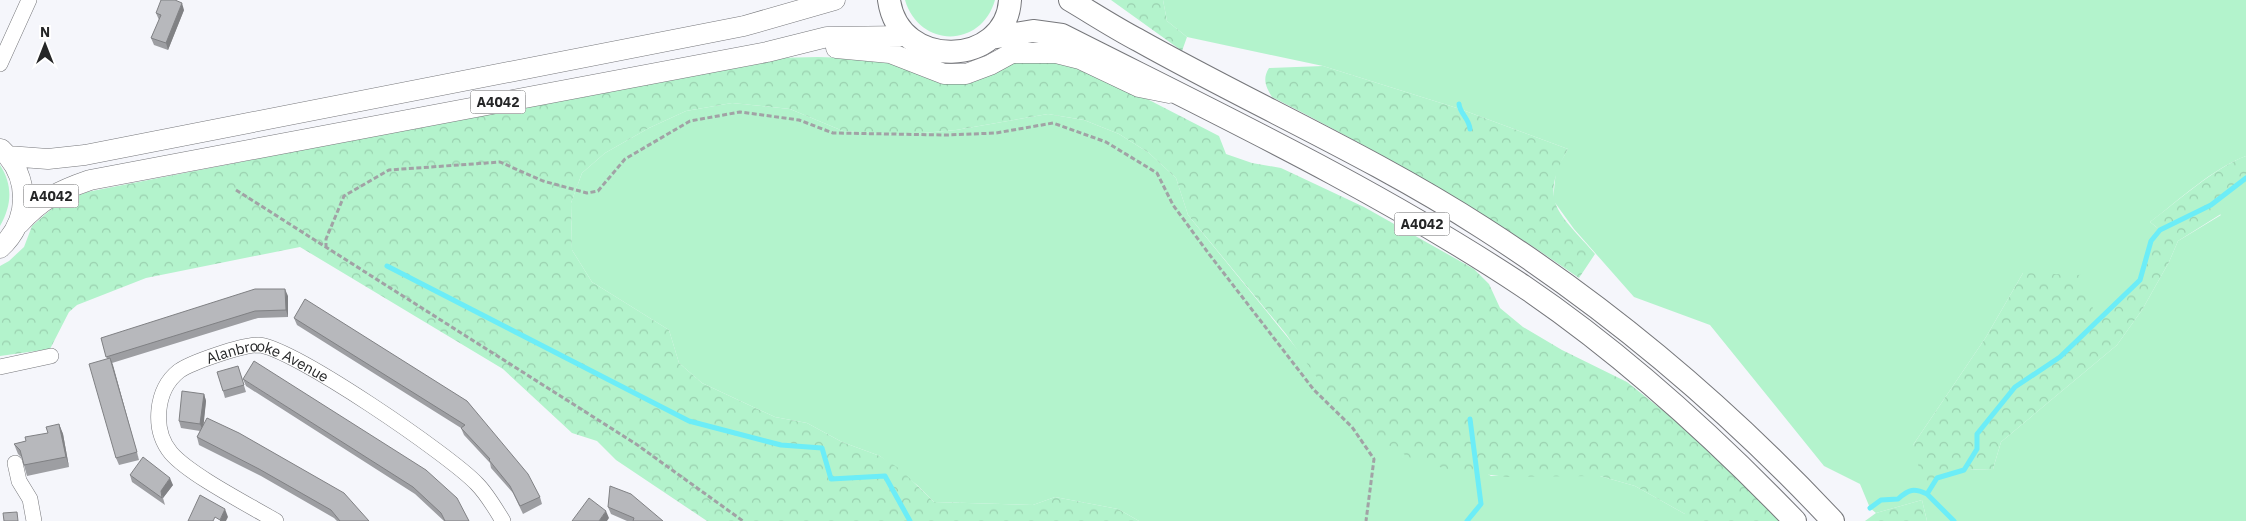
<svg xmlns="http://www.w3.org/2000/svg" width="2246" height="521" font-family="'IBM Plex Sans',sans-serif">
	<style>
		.green { fill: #b3f3cc }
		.forest { fill: url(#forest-crowns) }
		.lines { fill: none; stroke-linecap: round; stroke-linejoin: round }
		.stream { stroke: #6cedf7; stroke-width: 5 }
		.minor-casing { stroke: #76777b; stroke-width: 16 }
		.major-casing { stroke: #76777b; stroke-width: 21 }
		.highway-casing { stroke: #76777b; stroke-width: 24 }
		.path { stroke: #a1a2a5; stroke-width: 3; stroke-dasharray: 5 2.5; stroke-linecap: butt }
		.minor { stroke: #fff; stroke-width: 15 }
		.major { stroke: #fff; stroke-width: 20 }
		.highway { stroke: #fff; stroke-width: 22 }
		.wall { fill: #9d9ea2 }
		.shaded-wall { fill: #808184 }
		.building { fill: #b7b8bc; stroke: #808184 }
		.labels { text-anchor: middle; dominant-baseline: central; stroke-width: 5; stroke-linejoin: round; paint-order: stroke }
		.shield { fill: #fff; stroke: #666768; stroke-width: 1 }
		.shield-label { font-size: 14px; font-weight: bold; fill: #252627 }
		.street-label { font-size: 15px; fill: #252627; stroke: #fff }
	</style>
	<defs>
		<pattern id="forest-crowns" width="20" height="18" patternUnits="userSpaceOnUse" patternTransform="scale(1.25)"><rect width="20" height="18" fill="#b3f3cc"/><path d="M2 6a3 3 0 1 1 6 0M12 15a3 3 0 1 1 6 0" fill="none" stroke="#9ad0af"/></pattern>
	</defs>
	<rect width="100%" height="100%" fill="#f5f6fb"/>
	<path class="green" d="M905 0H995C981 49 919 48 905 0Z
		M1163 0H2246V156C2213 168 2178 201 2150 222L2160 230 2145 258 2140 280 2096 321 2023 273 1986 337 1913 445 1937 478 1964 470 1993 469 2001 442 2117 345 2142 310 2169 262 2178 241 2221 215 2211 205 2246 178V521H1927L1922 500 1876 513 1870 508 1860 484 1824 466 1710 325 1634 297 1574 229 1553 200 1556 170 1568 149 1460 109 1323 66 1187 37 1167 21Z
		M732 103 790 109 843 131 901 135 956 130 1048 114 1084 120 1119 134 1149 153 1176 178 1188 215 1311 366 1491 476H1600L1635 486 1685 514V521H1139L1118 509 1055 497 1033 505 934 502 917 485 880 456 842 442 807 423 775 417 702 383 679 363 669 330 592 282 572 250 571 203 582 173 605 153 649 128 686 111Z
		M0 165C13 185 12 205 0 226Z"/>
	<path class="forest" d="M1111 0H1163L1167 21 1187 37 1182 51Z
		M818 57 881 59 900 65 923 77 960 82 1015 63 1034 60 1078 66 1122 86 1219 136 1226 154 1252 163 1281 168 1364 207 1474 269 1489 284 1500 308 1523 327 1562 350 1627 382 1681 425 1756 496 1780 521H1685V514L1635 486 1600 476 1507 477 1450 470 1412 459 1365 431 1335 403 1286 334 1188 215 1176 178 1149 153 1119 134 1084 120 1048 114 956 130 901 135 843 131 790 109 732 103 686 111 649 128 605 153 582 173 571 203 572 250 592 282 669 330 679 363 702 383 775 417 807 423 842 442 880 456 900 469 934 502 1033 505 1055 497 1118 509 1139 521H707L616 460 597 441 572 433 503 369 300 247 146 278 77 305 69 312 50 349 0 356V266L9 261 24 247 32 226 56 205 87 192 720 68 749 66 774 58Z
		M1323 66 1460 109 1568 149C1537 203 1560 213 1595 254L1579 278C1482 210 1378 151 1272 97 1266 87 1262 79 1269 68Z
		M2246 156V178L2212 205 2221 214 2178 241 2169 262 2142 310 2117 345 2001 442 1993 469C1971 470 1945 468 1930 487L1921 476 1913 445 1986 337 2023 273 2082 275 2097 321 2140 280 2151 241 2160 230 2150 222C2177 202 2215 167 2246 156Z
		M1922 500 1927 521H1865L1876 513Z"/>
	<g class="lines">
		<path class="stream" d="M1459 104C1460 114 1469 118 1470 129
			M387 266 689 421 781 445 822 448 831 479 885 476 910 521
			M1927 494 1954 521
			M1870 508 1881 500 1898 499C1909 489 1914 488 1927 494L1937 478 1964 470 1977 449V434L2015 387 2060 357 2140 280 2151 241 2160 230 2211 205 2246 178
			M1467 521 1481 504 1470 419"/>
		<g class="minor-casing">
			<g id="minor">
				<path d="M0 64 29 0"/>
				<path d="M0 367 51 356"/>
				<path d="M15 463 19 481 30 499 34 521"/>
				<path id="s1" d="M276 521C249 505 190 475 171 453 152 430 155 390 179 371 192 362 242 345 258 345 291 346 451 456 477 484 487 494 495 508 503 521"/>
			</g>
		</g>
		<g class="major-casing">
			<path id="major" d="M836 48 890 53 944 74H966L990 65 1012 53H1056L1080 59 1139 87 1169 93
				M8 156 48 159 85 155 744 26 835 0
				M19 224C42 199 58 191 90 180L767 52 827 37 907 36
				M0 248C30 221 31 177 1 149"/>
		</g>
		<g class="highway-casing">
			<path id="highway" d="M889 0C899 71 1006 67 1010 0
				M1070 0C1092 13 1115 28 1138 40 1252 104 1373 157 1483 228 1611 310 1729 410 1833 521
				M991 38 1033 31 1062 35C1218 114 1377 189 1523 286 1622 353 1712 435 1795 521"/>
		</g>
		<path class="path" d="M236 190 636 444 743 521
			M326 248V239L344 196 389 170 500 162 543 181 587 193 598 191 625 159 690 121 740 112 799 120 833 133 946 135 996 133 1053 123 1106 142 1157 173 1173 205 1209 254 1314 390 1352 427 1374 459 1366 521"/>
		<use href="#minor" class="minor"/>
		<use href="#major" class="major"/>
		<use href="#highway" class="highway"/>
	</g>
	<path class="wall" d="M184 10 168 50 154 45 151 38 159 20 156 13Z
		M288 296V317L258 318 112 363 139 460 119 465 116 458 107 359 101 338Z
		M294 318 467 401 540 497 542 504 523 514 513 493 491 468 490 463 464 435 461 428 297 325Z
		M238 366 246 392 225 398 223 391Z
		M243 379 469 521H444L415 494 246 386Z
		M204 394 206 401 203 425 369 521H337L334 518 261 476 199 445 197 437 200 431 181 428 179 421Z
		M59 424 63 434 69 467 27 476 22 458 18 454 14 444 26 441 48 433Z
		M130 475 173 485 163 498 165 505 132 482Z
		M608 507 663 521H627L611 514Z"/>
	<path class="shaded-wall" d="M182 3 184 10 168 50 166 43Z
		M285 289 288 296V317L286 310Z
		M110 358 113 365 139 460 137 452Z
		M204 394 206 401 203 431 200 424Z
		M59 424 63 434 69 467 66 457Z
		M170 478 173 485 163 498 165 505 161 491Z
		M225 509 228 517 226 521H220V520Z
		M606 511 609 518 607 521H599Z"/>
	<path class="building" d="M161 0H175L182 3 166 43 151 38 161 15 156 13Z
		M255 289H285L286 310 255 311 106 357 101 338Z
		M305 299 467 401 528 474 540 497 520 506 510 486 489 460 490 459 461 428 465 425 294 318Z
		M110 358 137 452 116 458 89 364Z
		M254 361 426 470 457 498 469 521H445L441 513 413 487 243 379Z
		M238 366 244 385 223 391 217 372Z
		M182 391 204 394 200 424 179 421Z
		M207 418 239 433 344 493 369 521H340L331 510 259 469 197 437Z
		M59 424 66 457 24 465 20 450 14 444 26 441 25 437 48 433 46 427Z
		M143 457 170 478 161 491 162 498 130 475Z
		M610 486 631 494 663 521H633L634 518 608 507Z
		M200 495 225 509 220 520 215 517 213 521H188Z
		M589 498 606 511 599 521H572Z
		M17 512 18 521H4L3 513Z"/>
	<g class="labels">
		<g class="shield">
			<rect x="470.5" y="90.5" width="55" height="23" rx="4"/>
			<rect x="23.5" y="184.5" width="55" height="23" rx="4"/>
			<rect x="1394.5" y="212.5" width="55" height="23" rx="4"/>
		</g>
		<g class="shield-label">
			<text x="498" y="102">A4042</text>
			<text x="51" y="196">A4042</text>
			<text x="1422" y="224">A4042</text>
		</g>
		<g class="street-label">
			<text stroke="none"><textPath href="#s1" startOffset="312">Alanbrooke Avenue</textPath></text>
		</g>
	</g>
	<g transform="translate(45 45)" stroke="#ffffff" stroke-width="4" paint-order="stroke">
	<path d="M0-4L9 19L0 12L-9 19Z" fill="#252627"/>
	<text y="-8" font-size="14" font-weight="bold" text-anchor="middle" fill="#252627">N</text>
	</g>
</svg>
